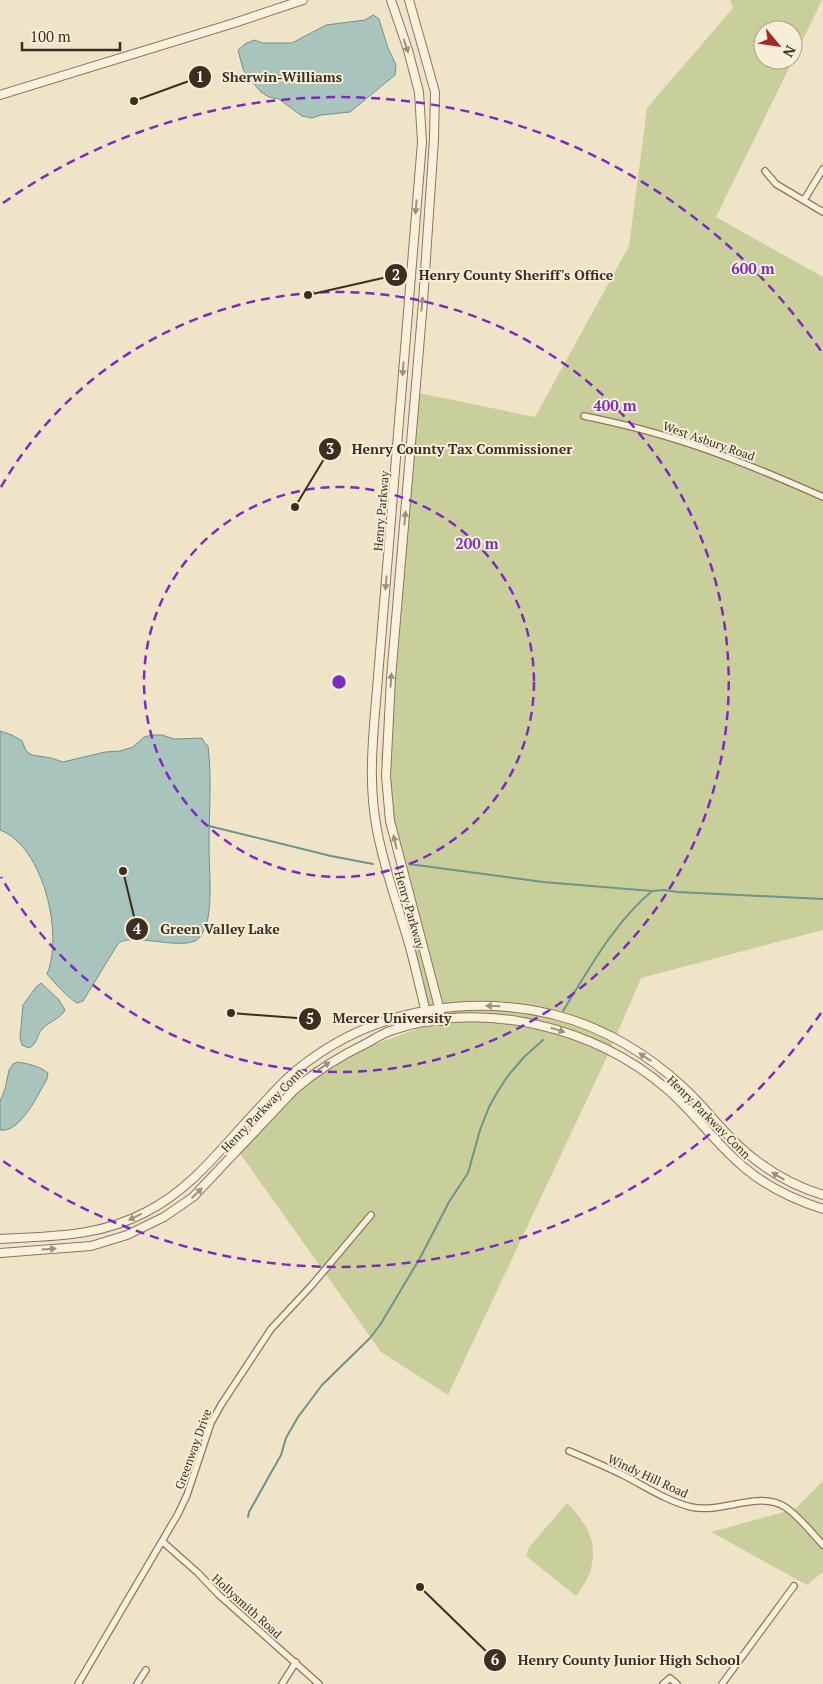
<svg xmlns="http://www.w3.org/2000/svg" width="823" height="1684" font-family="'PT Serif',serif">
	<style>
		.green { fill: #c9cf9b }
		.water { fill: #a9c4bc; stroke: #6f938a }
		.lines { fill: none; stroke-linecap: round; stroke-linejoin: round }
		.stream { stroke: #6f938a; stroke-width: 2 }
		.minor-casing { stroke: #8d765c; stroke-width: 8 }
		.tertiary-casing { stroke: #8d765c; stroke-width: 10 }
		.minor { stroke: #faf1dc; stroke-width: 5.5 }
		.tertiary { stroke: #faf1dc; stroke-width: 8 }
		.oneway { fill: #9c907e }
		.ring { fill: none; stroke: #7b2cbf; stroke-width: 2.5; stroke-dasharray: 9 6 }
		.labels { text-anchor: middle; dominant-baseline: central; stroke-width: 4; stroke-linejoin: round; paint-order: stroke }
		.street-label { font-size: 12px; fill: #3d2e20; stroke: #f7eed8 }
		.centre { fill: #7b2cbf; stroke: #f7eed8; stroke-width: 2.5 }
		.ring-label { font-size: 15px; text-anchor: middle; font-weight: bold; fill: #7b2cbf; stroke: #f7eed8; stroke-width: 4; stroke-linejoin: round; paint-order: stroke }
		.leader { fill: none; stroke: #3d2e20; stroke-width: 2 }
		.callout-dot { fill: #3d2e20; stroke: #f7eed8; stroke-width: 2 }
		.mark-label { font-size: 15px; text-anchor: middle; font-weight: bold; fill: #fff }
		.callout-label { font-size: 14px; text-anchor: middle; font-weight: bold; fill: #3d2e20; stroke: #f7eed8; stroke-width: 4; stroke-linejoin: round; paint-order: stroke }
	</style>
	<rect width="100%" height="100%" fill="#f0e4c8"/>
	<path class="green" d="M730 0H822L793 60V30H763V60H793L716 217 823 277V930L641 978 606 1059 448 1395 381 1352 234 1145 314 1067 427 1025 381 758 414 392 535 417 629 246 647 108 733 8Z
		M823 1481V1572L807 1585 711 1532 795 1509Z
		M567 1503C587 1524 599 1542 590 1572 587 1581 581 1589 576 1596L526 1556 529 1547Z"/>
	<path class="water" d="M373 15 379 19 388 48 396 65 395 75 350 112 321 115 312 118 302 116 279 99 269 97 261 92 248 77 243 69 238 50 245 44 254 40 263 43H292L326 25 365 20Z
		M0 731 12 735 22 741 26 751 32 755 51 758 63 762 105 752 120 751 133 747 144 737 152 735H162L174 739 202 738 204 742 208 746C212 779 209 812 209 846 209 869 212 895 208 918 206 926 202 938 195 941 176 949 138 934 119 942L83 1001 77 1003C66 996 55 983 47 974 64 934 43 846 0 830Z
		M41 983 59 1000 65 1010C60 1019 50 1021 43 1028 36 1035 38 1044 29 1048L22 1045 20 1038 23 1005 36 987Z
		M18 1062C29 1064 39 1066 48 1073L47 1079C38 1094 21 1133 0 1130V1101L5 1089 9 1070 13 1064Z"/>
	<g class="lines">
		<path class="stream" d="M209 826 331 856 373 864
			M409 864 543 882 652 891 664 890 678 892 823 899
			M563 1011C589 969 614 923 652 891
			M248 1517 249 1512 281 1455 286 1438 298 1417 322 1385 370 1338 380 1325 420 1258 449 1202 468 1173 480 1130 489 1107 498 1091 507 1077 524 1057 543 1040"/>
		<g class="minor-casing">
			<path id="minor" d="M765 171 776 184 823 212
				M804 200 823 169
				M584 416C618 423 651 431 684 442 731 457 778 477 823 497
				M569 1451C588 1459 607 1467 625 1476 646 1487 667 1501 691 1507 722 1514 759 1490 785 1507 799 1516 811 1532 823 1545
				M163 1542 198 1573 219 1595 319 1684
				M78 1684 178 1514 187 1495 211 1423 221 1405 271 1329 312 1285 371 1215
				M137 1684 146 1670
				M282 1684 296 1662
				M663 1684 670 1678 677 1684
				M722 1684 794 1586"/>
		</g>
		<g class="tertiary-casing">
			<path id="tertiary" d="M391 0 408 50 419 92 422 142 378 677C374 728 367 779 377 830 384 868 398 906 409 944 416 969 422 996 428 1022
				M409 0 435 92 434 139 423 302 391 678 386 776 390 821 439 1007 441 1021
				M0 95 231 24 303 0
				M0 1239C52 1236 99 1237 146 1212 194 1188 225 1143 262 1105 276 1089 290 1074 307 1062 378 1009 470 994 555 1015 603 1027 648 1054 684 1088 701 1103 714 1121 730 1137 757 1165 787 1184 823 1195
				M0 1253 91 1246 127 1235 164 1217 193 1197 294 1090C317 1070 340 1056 367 1043 374 1039 382 1034 390 1031 482 999 594 1026 667 1089 695 1113 717 1146 746 1169 769 1188 795 1200 823 1209"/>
		</g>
		<use href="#minor" class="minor"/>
		<use href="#tertiary" class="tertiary"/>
	</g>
	<defs><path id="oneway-solid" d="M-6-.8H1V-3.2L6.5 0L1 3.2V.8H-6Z" transform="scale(1.25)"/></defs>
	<g class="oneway">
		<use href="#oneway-solid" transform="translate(406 46) rotate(72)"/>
		<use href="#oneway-solid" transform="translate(416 207) rotate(95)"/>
		<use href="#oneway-solid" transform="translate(422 304) rotate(-85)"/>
		<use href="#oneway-solid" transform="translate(403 369) rotate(94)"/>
		<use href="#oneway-solid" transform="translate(405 518) rotate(-85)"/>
		<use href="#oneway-solid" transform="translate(386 583) rotate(95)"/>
		<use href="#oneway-solid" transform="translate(391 680) rotate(-86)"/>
		<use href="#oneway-solid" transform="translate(395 842) rotate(-103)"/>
		<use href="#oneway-solid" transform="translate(493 1006) rotate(-178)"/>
		<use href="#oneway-solid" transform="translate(558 1030) rotate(17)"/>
		<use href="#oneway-solid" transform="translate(645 1057) rotate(-147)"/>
		<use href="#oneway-solid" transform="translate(324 1066) rotate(-34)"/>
		<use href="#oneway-solid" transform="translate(778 1176) rotate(-149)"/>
		<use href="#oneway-solid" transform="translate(197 1193) rotate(-44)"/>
		<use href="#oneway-solid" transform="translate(135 1217) rotate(154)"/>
		<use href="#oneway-solid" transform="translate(49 1249) rotate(-4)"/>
	</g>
	<g class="ring">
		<circle cx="339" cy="682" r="195"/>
		<path d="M1 487A390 390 0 1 1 1 877"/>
		<path d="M821 1013A585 585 0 0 1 3 1161M3 203A585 585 0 0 1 821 351"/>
	</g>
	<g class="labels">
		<g class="street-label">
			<text transform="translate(709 441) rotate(19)">West Asbury Road</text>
			<text transform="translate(381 511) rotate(-85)">Henry Parkway</text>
			<text transform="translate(410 910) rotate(74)">Henry Parkway</text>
			<text transform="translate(262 1110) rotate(-46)">Henry Parkway Conn</text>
			<text transform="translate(709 1117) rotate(45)">Henry Parkway Conn</text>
			<text transform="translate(193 1449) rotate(-70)">Greenway Drive</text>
			<text transform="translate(648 1476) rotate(25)">Windy Hill Road</text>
			<text transform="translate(247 1606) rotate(42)">Hollysmith Road</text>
		</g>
	</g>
	<circle cx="339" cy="682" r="8" class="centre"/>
	<g class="ring-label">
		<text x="753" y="274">600 m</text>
		<text x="615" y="411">400 m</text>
		<text x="477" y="549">200 m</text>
	</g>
	<path class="leader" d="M134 101L200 77M308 295L396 275M295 507L330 449M123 871L137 929M231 1013L310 1019M420 1587L495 1660"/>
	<g class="callout-dot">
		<circle cx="134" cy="101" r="5"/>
		<circle cx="308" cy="295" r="5"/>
		<circle cx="295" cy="507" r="5"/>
		<circle cx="123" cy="871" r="5"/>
		<circle cx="231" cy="1013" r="5"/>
		<circle cx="420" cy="1587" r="5"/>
		<circle cx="200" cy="77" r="12"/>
		<circle cx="396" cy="275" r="12"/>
		<circle cx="330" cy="449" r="12"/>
		<circle cx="137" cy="929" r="12"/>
		<circle cx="310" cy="1019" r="12"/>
		<circle cx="495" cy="1660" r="12"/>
	</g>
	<g class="mark-label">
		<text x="200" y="82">1</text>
		<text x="396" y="280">2</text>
		<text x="330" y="454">3</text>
		<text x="137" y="934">4</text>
		<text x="310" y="1024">5</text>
		<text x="495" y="1665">6</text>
	</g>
	<g class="callout-label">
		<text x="282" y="82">Sherwin-Williams</text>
		<text x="516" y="280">Henry County Sheriff's Office</text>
		<text x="462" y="454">Henry County Tax Commissioner</text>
		<text x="220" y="934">Green Valley Lake</text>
		<text x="392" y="1023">Mercer University</text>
		<text x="629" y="1665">Henry County Junior High School</text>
	</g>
	<g transform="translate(778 45) rotate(119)"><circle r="24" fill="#f7eed8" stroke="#ada18e"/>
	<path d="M0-4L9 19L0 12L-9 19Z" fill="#9e2a2b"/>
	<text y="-8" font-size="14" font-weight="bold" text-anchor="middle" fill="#3d2e20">N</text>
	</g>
	<path d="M22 42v8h98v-8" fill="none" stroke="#3d2e20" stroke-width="2.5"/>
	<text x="30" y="42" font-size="15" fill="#3d2e20" stroke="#f7eed8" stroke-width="4" paint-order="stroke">100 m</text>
</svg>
